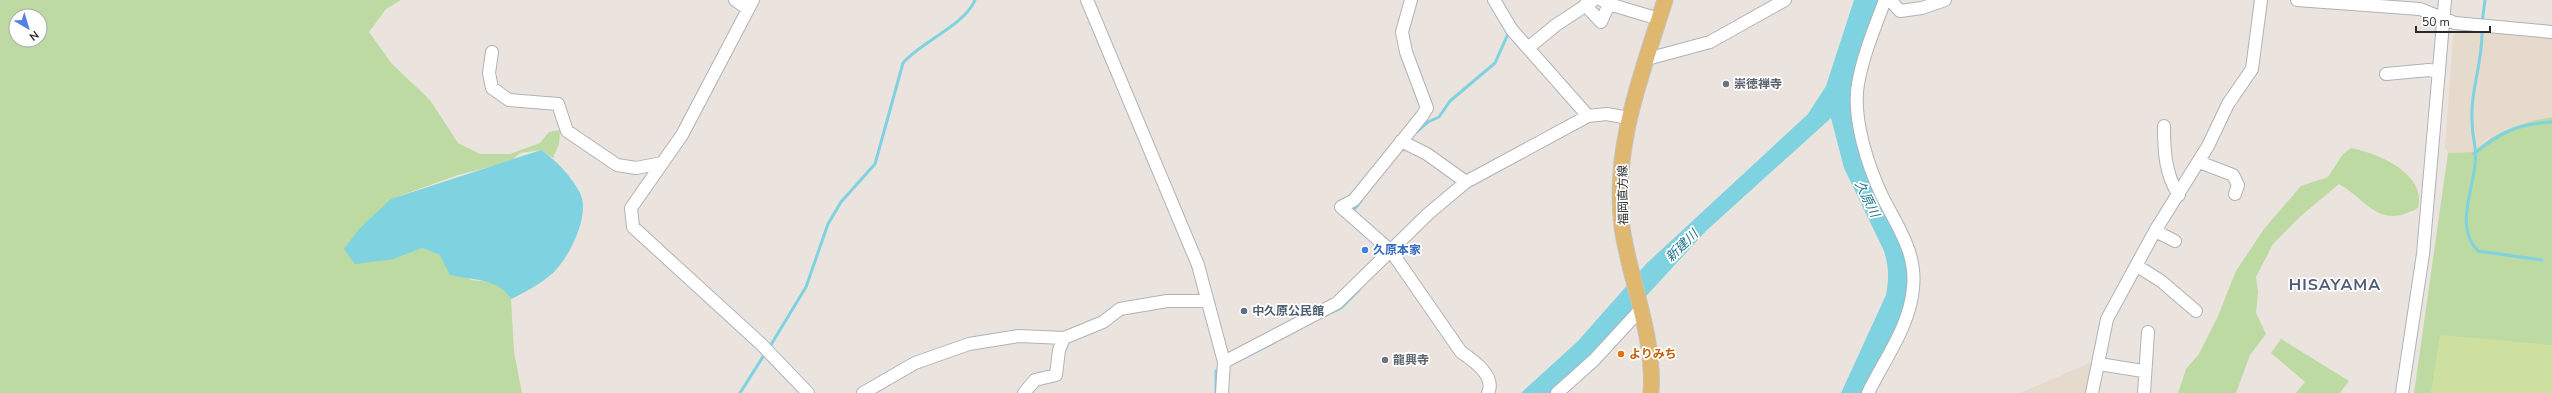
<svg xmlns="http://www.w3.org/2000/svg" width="2552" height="393" font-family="'Nunito Sans','Noto Sans JP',sans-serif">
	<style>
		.education { fill: #e6dacd }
		.green { fill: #bcdaa2; fill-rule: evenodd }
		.pitch { fill: #cde09f }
		.water { fill: #7fd2df }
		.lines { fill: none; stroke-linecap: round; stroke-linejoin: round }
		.stream { stroke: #7fd2df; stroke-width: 3 }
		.minor-casing { stroke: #afb2b9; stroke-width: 14 }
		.major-casing { stroke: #c3c3c3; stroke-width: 17 }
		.minor { stroke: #fff; stroke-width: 12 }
		.major { stroke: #dfb76f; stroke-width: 15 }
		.worship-dot { fill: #6b7280; stroke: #fff; stroke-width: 1.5 }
		.shop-dot { fill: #3f7fe0; stroke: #fff; stroke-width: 1.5 }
		.service-dot { fill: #5c6f8a; stroke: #fff; stroke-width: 1.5 }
		.food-dot { fill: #e8710a; stroke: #fff; stroke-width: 1.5 }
		.labels { text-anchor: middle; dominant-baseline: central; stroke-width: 3.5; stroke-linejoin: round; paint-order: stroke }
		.worship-label { font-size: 12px; font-weight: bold; fill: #5b616d; stroke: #fff; text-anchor: start }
		.street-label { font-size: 12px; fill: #2a2a2a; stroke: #fff }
		.shop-label { font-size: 12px; font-weight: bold; fill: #366cbe; stroke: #fff; text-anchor: start }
		.service-label { font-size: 12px; font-weight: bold; fill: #4e5e75; stroke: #fff; text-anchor: start }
		.food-label { font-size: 12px; font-weight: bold; fill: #c56008; stroke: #fff; text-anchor: start }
		.water-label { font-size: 13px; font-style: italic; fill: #1e738b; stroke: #fff }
		.district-label { font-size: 16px; font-weight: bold; letter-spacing: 1px; fill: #505c76; stroke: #fff }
	</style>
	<rect width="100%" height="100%" fill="#ebe4de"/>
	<path class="education" d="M2459 28 2552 38V117L2506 129 2486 140 2474 152 2448 153 2445 148 2453 37Z
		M2094 361 2086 393H2020Z"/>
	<path class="green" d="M0 0H401L386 9 369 32 392 64 430 100 458 143 480 154H510L540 143 549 132 560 130 559 144 553 158 541 150 520 153 510 162 458 175 391 199 394 259 422 248 440 255 471 280 493 282 506 290 511 299 514 352 522 393H0ZM16 16H40V40H16Z
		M2552 117V393H2414L2448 153 2474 152C2496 130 2521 123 2552 117Z
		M2351 148C2377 153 2427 173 2418 208 2378 230 2369 201 2339 184L2302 215 2273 244 2256 277 2258 292 2256 313 2266 334 2250 355 2236 393H2178L2186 369 2199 354 2218 316 2236 271 2264 229 2301 186 2328 177 2343 154Z
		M2281 339 2349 381 2340 393H2296L2305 382 2271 353Z"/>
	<path class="pitch" d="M2440 335 2552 345V393H2431Z"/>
	<path class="water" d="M1854 0H1880C1871 26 1848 80 1850 105 1855 153 1888 201 1902 248 1906 259 1910 274 1908 286 1903 321 1879 361 1864 393H1841L1886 295C1889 279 1889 267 1884 251L1844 168 1831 118 1706 231 1626 318 1552 393H1521L1578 341 1646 264 1808 114 1826 86Z
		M541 150C556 160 572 177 580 193 591 214 569 258 553 273 540 284 526 292 511 299 499 278 471 280 450 275L440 255 422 248 394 259 355 264 344 249 360 228 391 199Z"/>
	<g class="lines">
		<path class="stream" d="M2482 23 2485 0
			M2482 29C2483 52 2476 75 2473 98 2471 114 2472 132 2475 147 2480 180 2451 223 2478 251L2542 260
			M1415 133 1428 122 1439 117 1450 101 1495 63 1508 34 1506 31
			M2474 154C2500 132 2518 124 2552 122
			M1352 212 1361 201
			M1322 317 1341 308 1359 290
			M769 348 806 287 828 224 841 202 875 164 903 63C922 41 964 26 975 0
			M1228 366 1275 342
			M740 393 766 352
			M1216 393V371L1221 369"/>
		<g class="minor-casing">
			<path id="minor" d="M735 0 748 9
				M753 0 682 135 631 208 633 227 761 344 808 393
				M1087 0 1198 265 1224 362 1222 393
				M1411 0 1402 32 1406 52 1427 108 1422 116 1354 200 1341 207 1391 251 1461 352C1474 361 1496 376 1488 393
				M1494 0 1512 30 1588 116
				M1602 0 1609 4 1659 19
				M1890 0 1900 11 1922 8 1945 0
				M2297 0 2420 9 2455 23 2552 32
				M1585 5 1601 22 1609 4
				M1528 48 1556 25 1594 0
				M492 52 489 73 492 88 509 100 558 104 567 131 617 165 636 168 662 163
				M1647 59 1710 42 1785 0
				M2386 74 2429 70 2439 72
				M2164 126C2164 150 2165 175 2179 195
				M1401 141 1427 154 1466 182
				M2199 162 2233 175 2238 185 2235 194
				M2155 231 2175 241
				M2137 266 2161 281 2196 311
				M1224 362 1337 303 1429 213 1466 182 1588 116 1607 114 1628 118
				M2099 364 2143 371
				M863 393 915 363 969 344 1019 336 1064 338 1103 322 1120 309 1167 301H1207
				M1024 393 1035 380 1056 375 1059 350 1064 338
				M1557 393 1594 360 1641 309
				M1868 393C1884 360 1910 326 1913 288 1917 254 1898 227 1883 198 1868 167 1852 118 1858 84 1863 55 1875 27 1885 0
				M2092 393 2107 319 2155 231 2208 146 2228 104 2252 69 2261 0
				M2144 393 2148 332
				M2402 393 2423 254 2445 0"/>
		</g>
		<g class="major-casing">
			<path id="major" d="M1651 393C1655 336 1630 282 1622 227 1612 147 1642 74 1665 0"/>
		</g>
		<use href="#minor" class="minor"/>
		<use href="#major" class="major"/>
	</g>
	<g class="worship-dot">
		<circle cx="1726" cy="84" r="4"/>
		<circle cx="1385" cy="360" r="4"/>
	</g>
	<circle class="shop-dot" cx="1365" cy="250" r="4"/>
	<circle class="service-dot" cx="1244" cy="311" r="4"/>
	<circle class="food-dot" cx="1621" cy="354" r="4"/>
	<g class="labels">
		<g class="worship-label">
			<text x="1734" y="84">崇徳禅寺</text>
			<text x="1393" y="360">龍興寺</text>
		</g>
		<g class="street-label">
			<text transform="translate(1623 195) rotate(-91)">福岡直方線</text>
		</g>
		<g class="shop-label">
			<text x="1373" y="250">久原本家</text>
		</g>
		<g class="service-label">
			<text x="1252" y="311">中久原公民館</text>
		</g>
		<g class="food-label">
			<text x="1629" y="354">よりみち</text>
		</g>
		<g class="water-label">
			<text transform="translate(1867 199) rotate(64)">久原川</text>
			<text transform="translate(1682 246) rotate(-45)">新建川</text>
		</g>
		<g class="district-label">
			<text x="2335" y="285">HISAYAMA</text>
		</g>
	</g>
	<g transform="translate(28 28) rotate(142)"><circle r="19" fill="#ffffff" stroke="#aaaaaa"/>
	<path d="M0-3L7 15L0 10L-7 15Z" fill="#5380e3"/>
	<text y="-6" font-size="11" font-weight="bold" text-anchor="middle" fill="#2a2a2a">N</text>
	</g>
	<path d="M2416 26v6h74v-6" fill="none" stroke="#2a2a2a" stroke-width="2"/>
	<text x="2422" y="26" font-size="12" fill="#2a2a2a" stroke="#ffffff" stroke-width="3" paint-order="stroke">50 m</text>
</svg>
